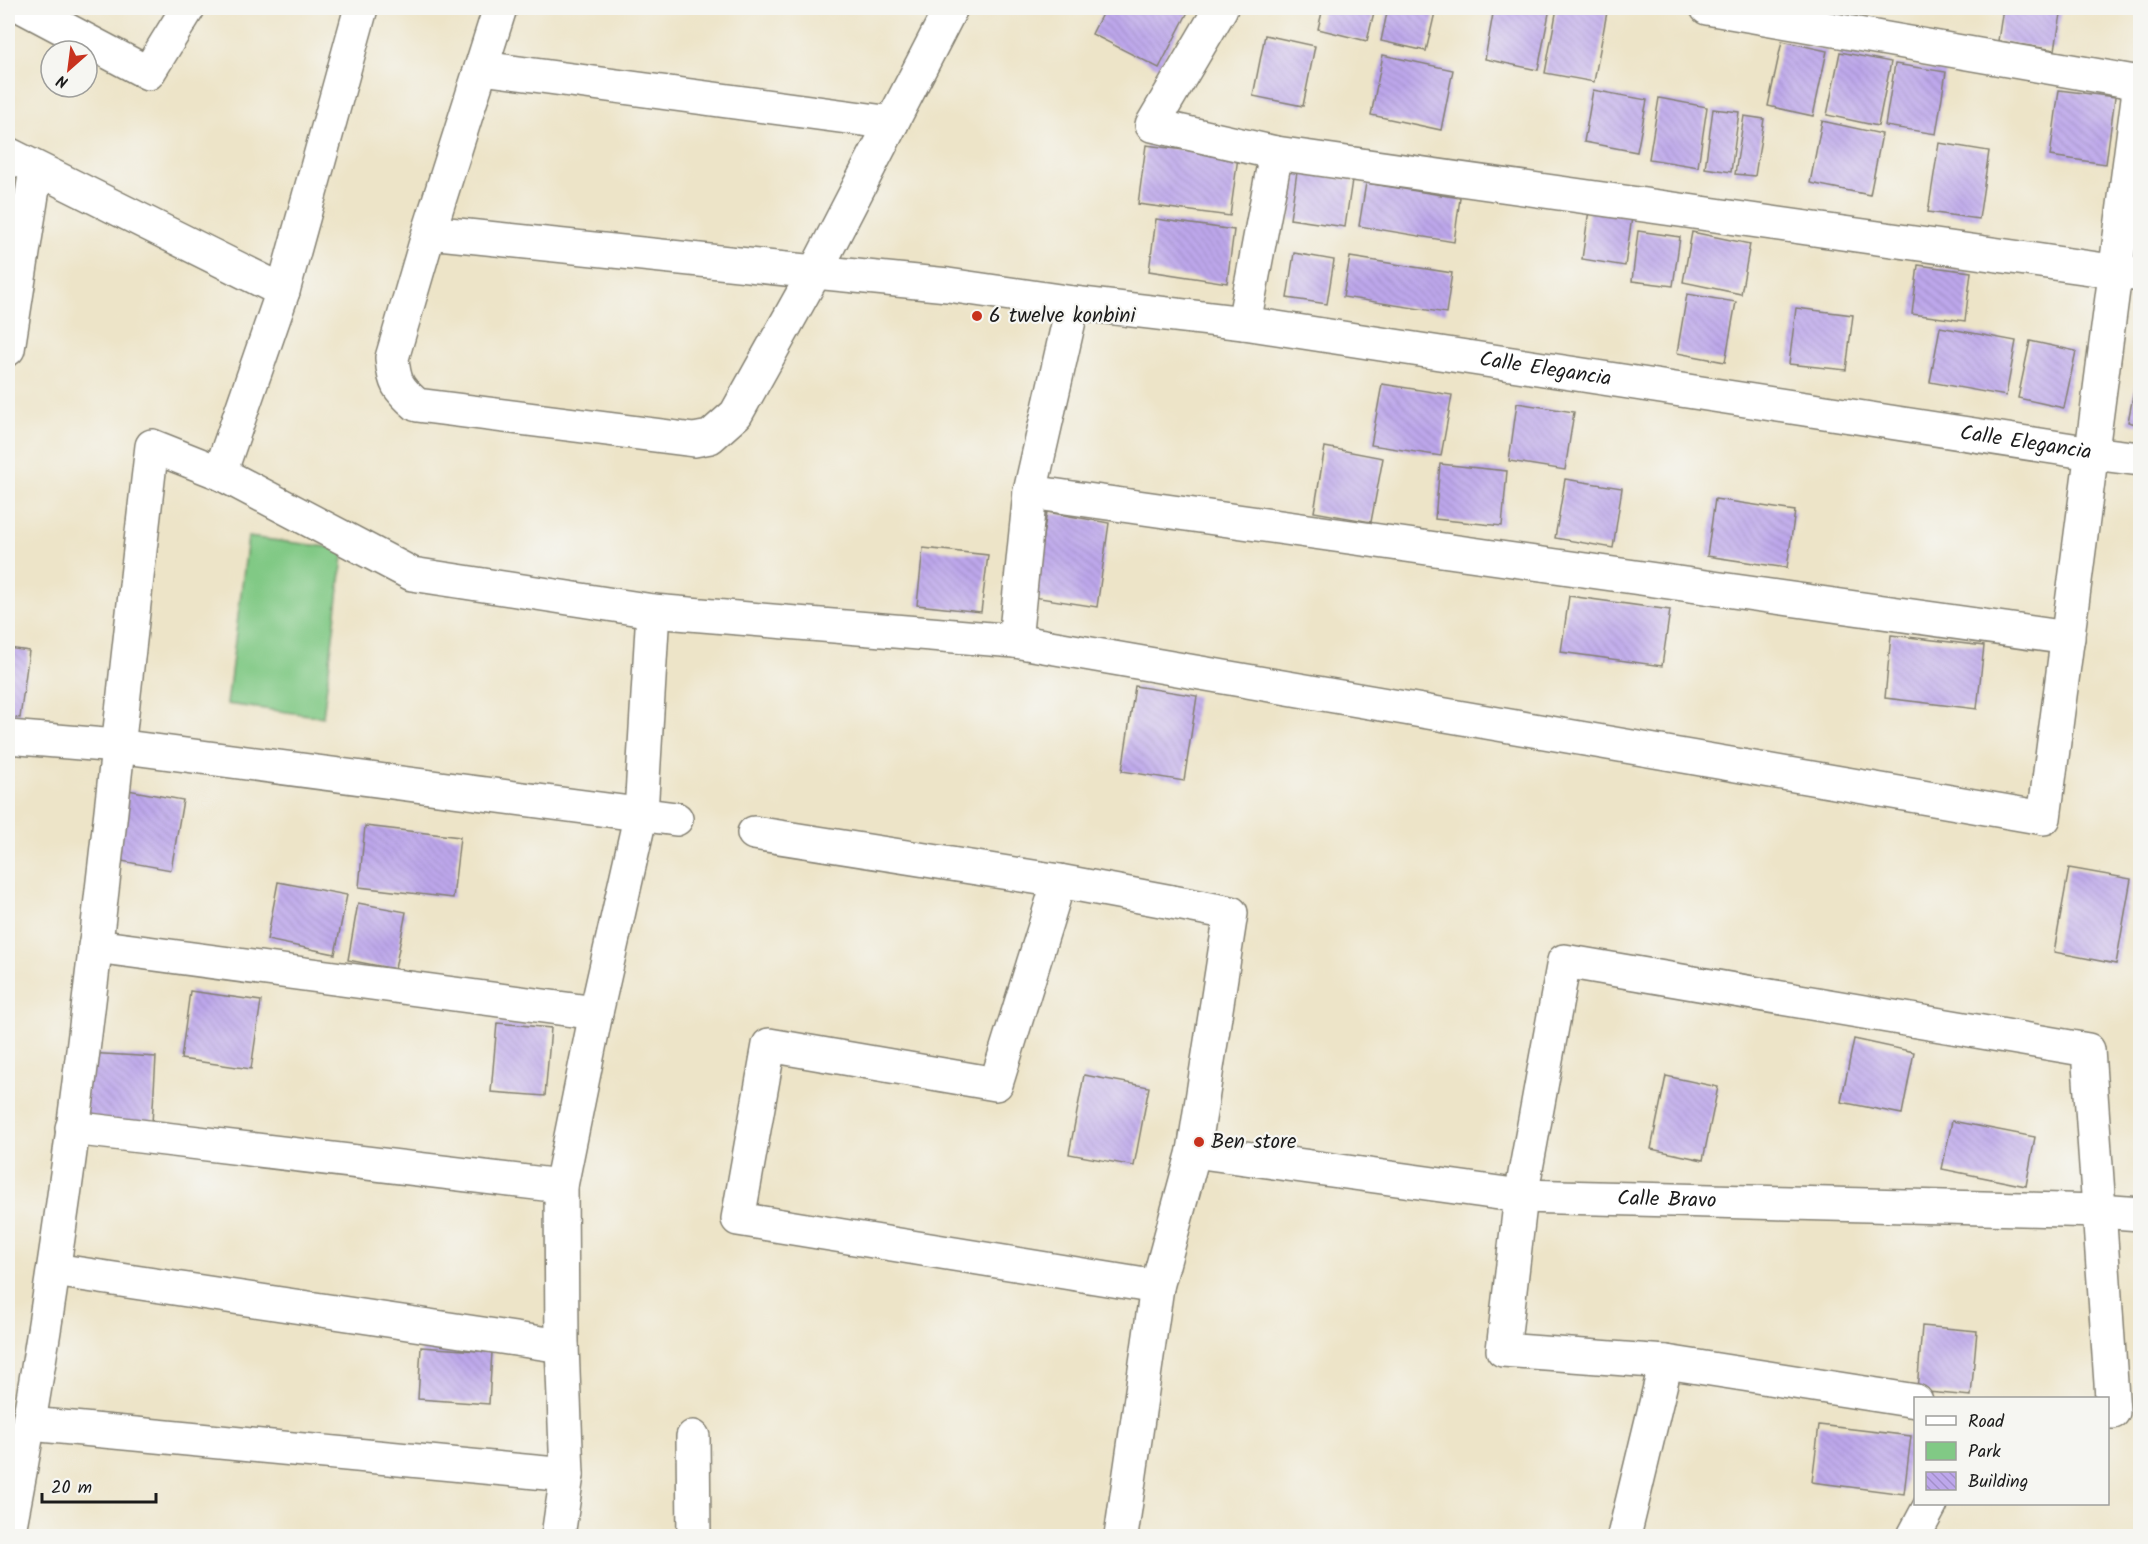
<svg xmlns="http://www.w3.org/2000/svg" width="2148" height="1544" font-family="Kalam,sans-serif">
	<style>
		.green { fill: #81c985; stroke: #4e7250; stroke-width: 1.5 }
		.building { fill: url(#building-back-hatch) }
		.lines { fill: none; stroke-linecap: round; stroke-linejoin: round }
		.minor-casing { stroke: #848072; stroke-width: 36 }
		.minor { stroke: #fff; stroke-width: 33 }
		.poi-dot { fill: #c8321e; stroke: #f6f6f2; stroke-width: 2 }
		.labels { text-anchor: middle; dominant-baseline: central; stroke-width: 4.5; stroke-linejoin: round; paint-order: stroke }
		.poi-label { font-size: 21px; fill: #1c1c1c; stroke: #f6f6f2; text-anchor: start }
		.street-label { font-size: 21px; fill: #1c1c1c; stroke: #f6f6f2 }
	</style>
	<defs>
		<pattern id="building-back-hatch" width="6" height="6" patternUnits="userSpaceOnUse" patternTransform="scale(1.5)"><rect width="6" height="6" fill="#bda7eb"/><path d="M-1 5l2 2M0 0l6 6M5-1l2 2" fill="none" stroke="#a28fc9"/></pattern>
	</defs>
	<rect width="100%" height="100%" fill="#f6f6f2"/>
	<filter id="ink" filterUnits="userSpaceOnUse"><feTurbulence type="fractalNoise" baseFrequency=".0167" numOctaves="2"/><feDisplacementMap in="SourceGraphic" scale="12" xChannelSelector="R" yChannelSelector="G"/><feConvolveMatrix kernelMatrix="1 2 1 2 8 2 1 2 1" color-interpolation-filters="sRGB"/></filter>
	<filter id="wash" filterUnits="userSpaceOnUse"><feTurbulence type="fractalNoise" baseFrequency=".008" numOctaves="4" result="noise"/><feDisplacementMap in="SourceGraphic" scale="24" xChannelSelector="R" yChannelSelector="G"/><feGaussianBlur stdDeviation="1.35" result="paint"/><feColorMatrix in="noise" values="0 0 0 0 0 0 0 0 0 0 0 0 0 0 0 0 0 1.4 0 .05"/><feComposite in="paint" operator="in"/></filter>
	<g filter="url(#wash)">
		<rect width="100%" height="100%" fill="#ede4c8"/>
		<path class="green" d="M248 537 344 549 323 717 227 704Z"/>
		<g id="blocks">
			<path class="building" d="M1105 8H1190L1159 68 1092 34Z
				M1323 8H1375L1367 41 1318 29Z
				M1388 8H1436L1426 51 1381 41Z
				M1494 8H1550L1538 70 1485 59Z
				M1557 8H1581L1607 12 1594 82 1545 73Z
				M1904 8H1938L1937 15Z
				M2003 8H2062L2055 50 1998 41Z
				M1265 35 1315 46 1303 106 1253 96Z
				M1782 41 1827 51 1813 116 1768 106Z
				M1840 52 1891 62 1878 126 1827 115Z
				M1383 55 1453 70 1441 130 1371 115Z
				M1895 64 1946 72 1936 134 1885 126Z
				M1593 90 1647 100 1637 152 1584 142Z
				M2059 90 2115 97 2106 164 2050 156Z
				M1659 98 1707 107 1698 167 1649 159Z
				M1713 109 1739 112 1731 172 1705 168Z
				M1744 116 1764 119 1755 176 1735 174Z
				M1822 121 1882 134 1870 195 1810 183Z
				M1939 143 1989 151 1979 219 1928 212Z
				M1146 145 1238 157 1230 216 1138 204Z
				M1297 172 1352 180 1345 227 1290 219Z
				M1366 183 1460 198 1454 242 1359 226Z
				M1589 210 1632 217 1625 266 1582 259Z
				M1156 219 1234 230 1227 283 1149 271Z
				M1638 231 1680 237 1673 286 1632 281Z
				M1692 232 1750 244 1741 294 1683 282Z
				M1294 253 1334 260 1327 304 1287 298Z
				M1350 257 1452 273 1446 313 1343 297Z
				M1918 265 1971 272 1965 321 1912 314Z
				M1687 294 1736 302 1725 362 1677 353Z
				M1796 308 1853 315 1846 370 1789 364Z
				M1940 327 2016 341 2006 396 1930 382Z
				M2030 341 2076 351 2064 408 2018 398Z
				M2139 364H2140V425L2128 422Z
				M1382 384 1452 395 1441 456 1371 445Z
				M1517 403 1574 412 1565 470 1509 461Z
				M1325 447 1383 458 1371 522 1314 512Z
				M1440 464 1507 471 1502 526 1435 519Z
				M1565 479 1622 488 1613 548 1555 538Z
				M1715 499 1795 511 1787 568 1707 556Z
				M1047 512 1109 523 1097 607 1033 597Z
				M923 548 988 555 981 612 917 605Z
				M1569 596 1670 610 1662 666 1561 652Z
				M1891 635 1984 646 1977 709 1885 698Z
				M8 648 29 651 20 718 8 717Z
				M1135 686 1197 696 1184 781 1122 771Z
				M128 790 183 800 171 870 116 860Z
				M365 826 460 837 453 898 359 887Z
				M2069 868 2131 879 2116 964 2054 952Z
				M278 882 347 895 335 954 267 940Z
				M358 903 406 912 395 969 348 960Z
				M190 991 261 1001 251 1069 181 1059Z
				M497 1023 551 1028 545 1096 491 1092Z
				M1854 1039 1914 1052 1902 1114 1841 1102Z
				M87 1053 156 1057 152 1123 84 1119Z
				M1084 1075 1149 1087 1134 1166 1069 1154Z
				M1666 1076 1718 1087 1703 1160 1651 1149Z
				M1952 1121 2035 1137 2026 1186 1942 1169Z
				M1922 1326 1977 1331 1971 1396 1917 1391Z
				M421 1347 492 1352 489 1404 418 1399Z
				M1819 1425 1911 1436 1904 1494 1812 1482Z"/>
		</g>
	</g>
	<g filter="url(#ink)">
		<use href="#blocks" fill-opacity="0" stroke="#848072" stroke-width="1.5"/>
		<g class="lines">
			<g class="minor-casing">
				<g id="minor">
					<path d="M25 8 148 73 188 8"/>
					<path id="s1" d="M951 8 815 272 948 285 1073 303 1244 323 2092 453 2140 459"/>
					<path d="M1221 8 1152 125 1276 153 2140 275"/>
					<path d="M1707 8 2140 83"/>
					<path d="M482 68 892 123"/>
					<path d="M8 154 283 291"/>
					<path d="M429 232 815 272 736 414 710 437 694 440 417 405C398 389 394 383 392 358L429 232 500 8"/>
					<path d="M1244 323 1276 153"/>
					<path d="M8 349 36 169"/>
					<path d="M220 473 283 291 361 8"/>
					<path d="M1030 492 2068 638"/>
					<path d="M1015 641 1030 492 1073 303"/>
					<path d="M8 737 117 746 676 819"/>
					<path d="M754 833 1059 881 1231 913 1194 1151 1157 1287 1121 1536"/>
					<path d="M1059 881 996 1084 769 1045 738 1219 1157 1287"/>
					<path d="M95 946 596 1013"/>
					<path d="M72 1128 561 1186"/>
					<path id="s2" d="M1194 1151 1521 1196 2100 1211 2140 1214"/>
					<path d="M54 1270 562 1346"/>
					<path d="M1916 1401 1666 1362 1503 1350 1521 1196 1564 961 2088 1050 2113 1412H2108"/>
					<path d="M30 1424 567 1475"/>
					<path d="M693 1437 694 1536"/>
					<path d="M8 1536C78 1177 109 810 152 446L220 473 412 574 653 611 1015 641 2044 818 2140 83"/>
					<path d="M558 1536 567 1475 562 1346 561 1186 596 1013 641 813 653 611"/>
					<path d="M1624 1536 1666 1362"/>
					<path d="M1914 1536 1931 1504"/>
				</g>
			</g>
			<use href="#minor" class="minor"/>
		</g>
	</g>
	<g class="poi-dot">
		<circle cx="977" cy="316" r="6"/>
		<circle cx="1199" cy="1142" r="6"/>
	</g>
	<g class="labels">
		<g class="poi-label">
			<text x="989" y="316">6 twelve konbini</text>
			<text x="1211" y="1142">Ben store</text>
		</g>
		<g class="street-label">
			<text stroke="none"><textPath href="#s1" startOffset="1034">Calle Elegancia</textPath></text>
			<text stroke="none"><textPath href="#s1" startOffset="1520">Calle Elegancia</textPath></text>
			<text stroke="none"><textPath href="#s2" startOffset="476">Calle Bravo</textPath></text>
		</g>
	</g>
	<rect width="2148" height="1544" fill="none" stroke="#f6f6f2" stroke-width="30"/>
	<rect x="1914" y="1397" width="195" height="108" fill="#f6f6f2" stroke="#9f9f9c" stroke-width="1.5"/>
	<rect x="1926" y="1416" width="30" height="9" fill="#ffffff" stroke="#9f9f9c" stroke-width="1.5"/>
	<text x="1968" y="1427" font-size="18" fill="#1c1c1c">Road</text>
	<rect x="1926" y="1442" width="30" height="18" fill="#81c985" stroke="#9f9f9c" stroke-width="1.5"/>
	<text x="1968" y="1457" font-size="18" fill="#1c1c1c">Park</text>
	<rect x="1926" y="1472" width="30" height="18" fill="url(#building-back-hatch)" stroke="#9f9f9c" stroke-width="1.5"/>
	<text x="1968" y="1487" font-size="18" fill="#1c1c1c">Building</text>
	<g transform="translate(69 69) rotate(208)"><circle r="28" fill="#f6f6f2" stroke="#9f9f9c" stroke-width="1.5"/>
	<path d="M0-4.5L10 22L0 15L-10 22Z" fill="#c8321e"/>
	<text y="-9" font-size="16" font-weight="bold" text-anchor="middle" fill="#1c1c1c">N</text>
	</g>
	<path d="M42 1493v9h114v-9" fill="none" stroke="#1c1c1c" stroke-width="3"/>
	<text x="51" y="1493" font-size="18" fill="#1c1c1c" stroke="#f6f6f2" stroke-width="4.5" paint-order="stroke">20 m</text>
</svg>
